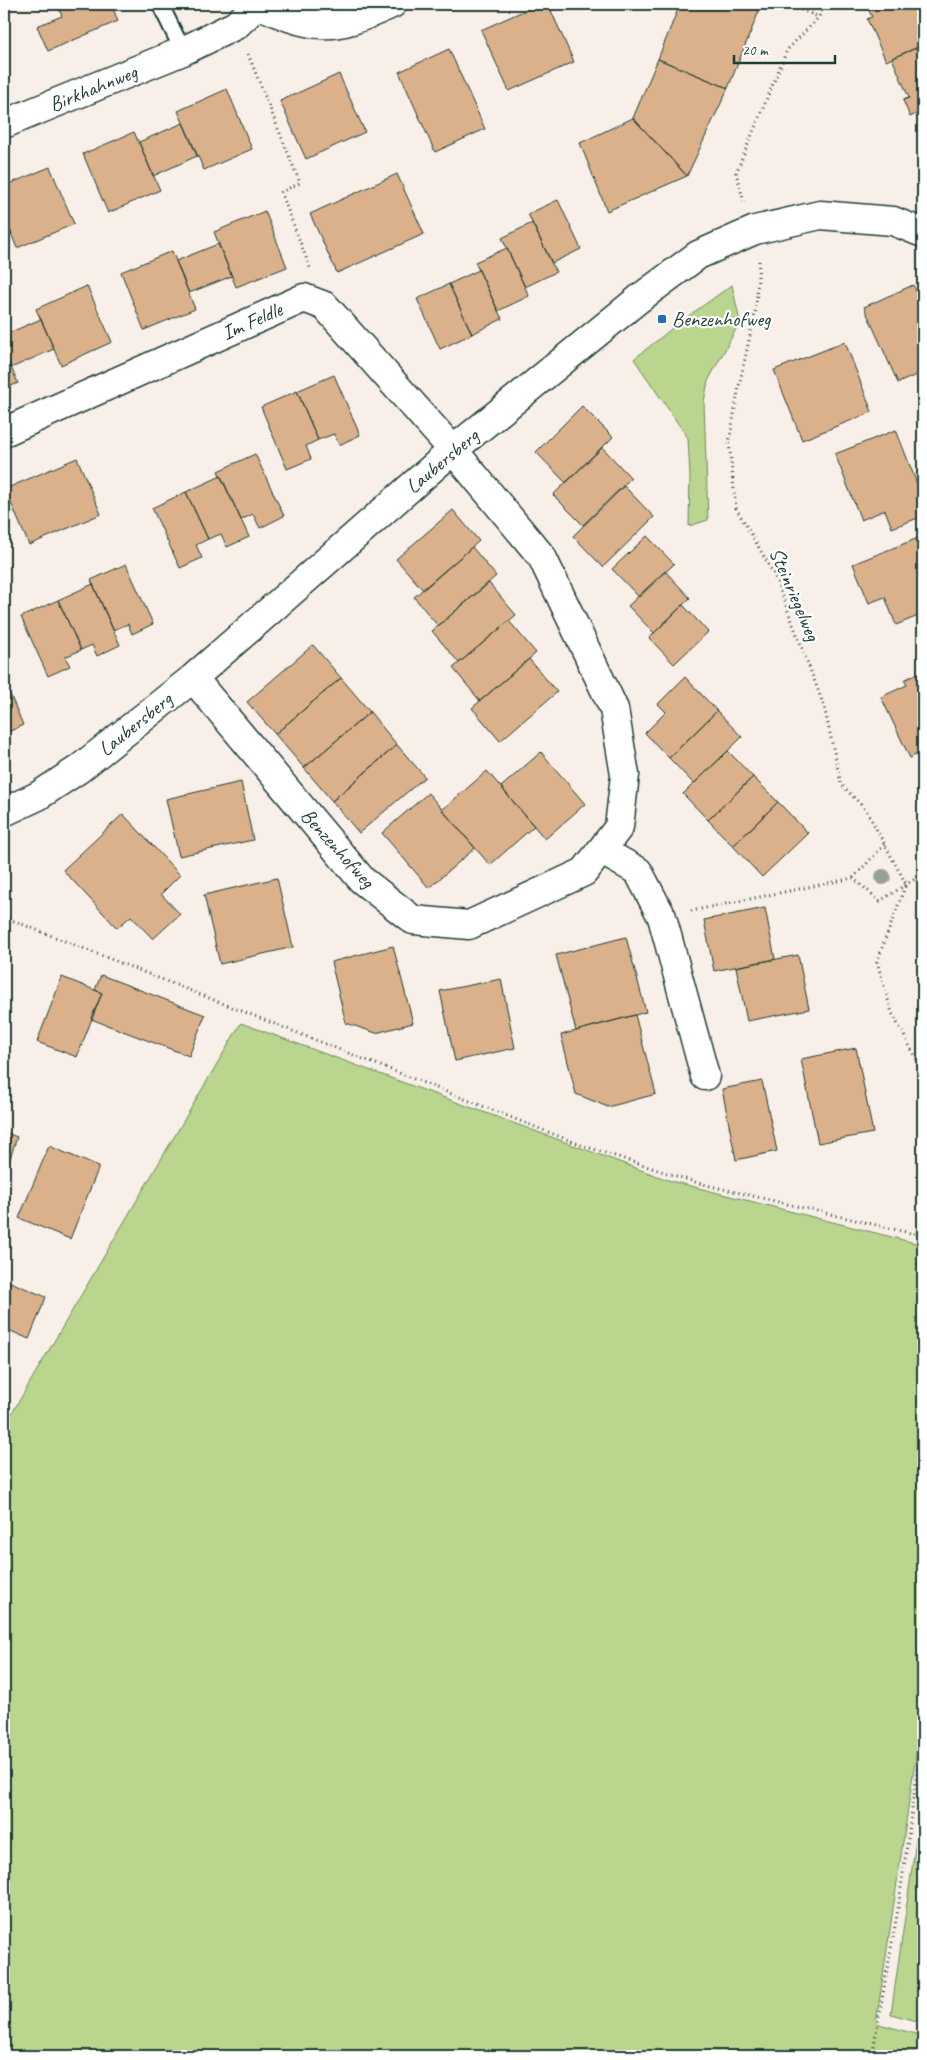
<svg xmlns="http://www.w3.org/2000/svg" width="927" height="2060" font-family="Caveat,sans-serif">
	<style>
		.green { fill: #bad58d; stroke: #6c8960 }
		.building { fill: #dbb18b; stroke: #1f3d34 }
		.lines { fill: none; stroke-linecap: round; stroke-linejoin: round }
		.lane-casing { stroke: #1f3d34; stroke-width: 19 }
		.street-casing { stroke: #1f3d34; stroke-width: 31 }
		.path { stroke: #1f3d34; stroke-width: 3; stroke-dasharray: 1 4; stroke-linecap: butt }
		.lane { stroke: #fff; stroke-width: 15 }
		.street { stroke: #fff; stroke-width: 28 }
		.tree { fill: #96a291 }
		.poi-dot { fill: #1f6fb2; stroke: #fff; stroke-width: 2 }
		.labels { text-anchor: middle; dominant-baseline: central; stroke-width: 4.5; stroke-linejoin: round; paint-order: stroke }
		.street-label { font-size: 21px; fill: #1f3d34; stroke: #fff }
		.poi-label { font-size: 21px; fill: #1f3d34; stroke: #fff; text-anchor: start }
	</style>
	<rect width="100%" height="100%" fill="#f8efe8"/>
	<filter id="ink" filterUnits="userSpaceOnUse"><feTurbulence type="fractalNoise" baseFrequency=".02" numOctaves="2"/><feDisplacementMap in="SourceGraphic" scale="10" xChannelSelector="R" yChannelSelector="G"/><feConvolveMatrix kernelMatrix="1 2 1 2 8 2 1 2 1" color-interpolation-filters="sRGB"/></filter>
	<g filter="url(#ink)">
		<path class="green" d="M732 285 740 322 708 381 704 402 708 520 689 526 690 476 688 438 634 359 680 322Z
			M241 1023 671 1181 923 1245V1708L876 2023 923 2036V2056H4V1410L12 1413Z
			M923 1792V2023L891 2014Z"/>
		<path class="building" d="M57 4H111L118 21 48 51 37 26 62 16Z
			M539 4H548L574 62 509 91 481 30Z
			M680 4H742L759 11 728 88 658 59Z
			M866 4H923V45L886 61 867 19 872 17Z
			M923 45V132L916 114 910 117 903 100 909 98 892 58Z
			M449 49 485 129 435 152 399 72Z
			M658 59 728 88 687 176 633 118Z
			M339 74 365 132 306 159 280 101Z
			M227 89 252 149 204 170 178 111Z
			M633 118 687 176 607 211 580 143Z
			M183 123 197 156 153 176 139 142Z
			M134 132 160 190 108 213 83 154Z
			M50 167 74 224 17 248 4 216V186Z
			M397 174 424 234 337 273 310 214Z
			M558 200 581 249 552 263 528 214Z
			M265 211 287 267 236 287 214 232Z
			M4 216 12 234 4 238Z
			M532 223 556 272 525 287 502 238Z
			M218 244 232 276 189 293 176 261Z
			M507 248 529 296 498 311 475 262Z
			M172 251 195 309 144 330 121 272Z
			M479 270 502 319 472 334 449 284Z
			M449 284 472 334 440 349 417 299Z
			M913 285 918 295 923 293V372L898 383 864 307Z
			M87 286 112 342 61 365 36 309Z
			M41 319 54 349 11 368 4 351V335Z
			M845 342 872 412 802 440 774 370Z
			M4 351 18 383 4 389Z
			M334 375 360 435 339 445 334 434 318 440 297 391Z
			M297 391 318 440 306 446 311 459 287 469 261 407Z
			M582 406 613 437 566 483 536 452Z
			M896 430 923 499V516L892 528 885 510 861 520 835 454Z
			M602 447 631 478 583 525 553 495Z
			M255 454 284 516 260 528 253 514 241 520 218 471Z
			M77 458 101 514 29 545 5 489Z
			M221 476 249 537 227 547 221 534 208 539 186 492Z
			M624 486 654 517 603 567 573 536Z
			M186 492 208 539 196 545 202 558 180 568 152 508Z
			M453 510 479 541 423 590 396 559Z
			M647 536 674 564 639 597 612 569Z
			M923 536V614L896 625 885 597 869 603 853 564Z
			M472 547 496 576 438 626 414 597Z
			M126 564 153 624 132 634 128 624 113 630 91 580Z
			M665 571 690 598 654 633 628 606Z
			M489 583 516 615 459 663 432 631Z
			M93 584 120 645 97 656 92 645 81 650 58 600Z
			M58 600 81 650 65 657 70 666 48 676 21 617Z
			M683 605 708 632 674 664 649 638Z
			M509 621 536 653 480 701 453 668Z
			M313 645 341 678 275 734 247 702Z
			M529 659 557 692 500 741 472 708Z
			M923 671V751L910 758 881 697 907 685 904 680Z
			M685 677 717 711 669 758 645 733 666 712 658 704Z
			M341 678 370 712 304 768 275 734Z
			M4 680 23 725 4 734Z
			M717 711 742 737 694 784 669 758Z
			M370 712 397 745 332 801 304 768Z
			M397 745 425 777 359 833 332 801Z
			M728 751 753 777 708 820 683 794Z
			M541 752 585 804 545 839 501 787Z
			M487 771 534 826 490 865 442 810Z
			M753 777 778 802 733 846 708 820Z
			M241 782 253 840 179 856 166 799Z
			M428 793 475 848 429 888 382 833Z
			M778 802 808 833 762 877 733 846Z
			M123 814 180 875 161 894 180 914 153 939 131 916 117 928 63 870Z
			M277 878 293 947 220 964 204 895Z
			M765 908 775 959 714 971 704 920Z
			M626 937 646 1012 576 1031 556 955Z
			M393 946 413 1023 376 1033 346 1023 331 962Z
			M798 955 809 1009 747 1021 736 967Z
			M101 975 205 1015 189 1056 91 1019 102 993 95 990Z
			M62 977 102 993 77 1057 37 1042Z
			M501 979 515 1048 455 1061 440 991Z
			M635 1015 656 1094 608 1107 576 1094 561 1035Z
			M856 1048 873 1133 818 1143 801 1059Z
			M762 1081 777 1151 736 1160 722 1089Z
			M4 1132 17 1137 4 1177Z
			M49 1146 99 1167 70 1239 19 1218Z
			M8 1281 46 1297 29 1339 4 1328V1292Z"/>
		<g class="lines">
			<g class="lane-casing">
				<path id="lane" d="M160 4 183 51"/>
			</g>
			<g class="street-casing">
				<path id="street" d="M258 4C278 13 299 23 321 24 346 26 370 13 392 4
					M4 124 183 51 236 25 258 4
					M4 432 304 298 325 306 453 450 542 557 614 709 625 775 619 827 584 872 469 925 413 920 362 880 193 678
					M4 812 38 796 79 769 193 678 453 450 640 298 698 255 755 230 820 215 893 221 923 233
					M602 851 638 871 662 917 705 1076"/>
			</g>
			<path class="path" d="M787 4 819 17
				M248 54 300 183 281 192 310 268
				M744 202 736 173 787 50 819 17 823 4
				M759 261 756 308 739 386 729 443 736 508 774 574 824 706 841 784 866 810 906 884 877 962 892 1013 923 1071
				M853 878 885 844
				M691 911 853 878 880 901 923 874
				M4 917 581 1145 698 1183 923 1236
				M872 2056 898 1909 923 1731"/>
			<use href="#lane" class="lane"/>
			<use href="#street" class="street"/>
		</g>
		<circle class="tree" cx="883" cy="877" r="8"/>
	</g>
	<rect class="poi-dot" x="657" y="314" width="10" height="10" rx="2.5"/>
	<g class="labels">
		<g class="street-label">
			<text transform="translate(93 88) rotate(-22)">Birkhahnweg</text>
			<text transform="translate(252 321) rotate(-24)">Im Feldle</text>
			<text transform="translate(442 461) rotate(-40)">Laubersberg</text>
			<text transform="translate(795 594) rotate(67)">Steinriegelweg</text>
			<text transform="translate(135 724) rotate(-39)">Laubersberg</text>
			<text transform="translate(338 848) rotate(48)">Benzenhofweg</text>
		</g>
		<g class="poi-label">
			<text x="672" y="319">Benzenhofweg</text>
		</g>
	</g>
	<rect width="927" height="2060" fill="none" stroke="#fff" stroke-width="20"/>
	<rect x="10" y="10" width="907" height="2040" fill="none" stroke="#1f3d34" stroke-width="2" filter="url(#ink)"/>
	<path d="M734 55v8h101v-8" fill="none" stroke="#1f3d34" stroke-width="2.5"/>
	<text x="742" y="55" font-size="15" fill="#1f3d34" stroke="#ffffff" stroke-width="4" paint-order="stroke">20 m</text>
</svg>
